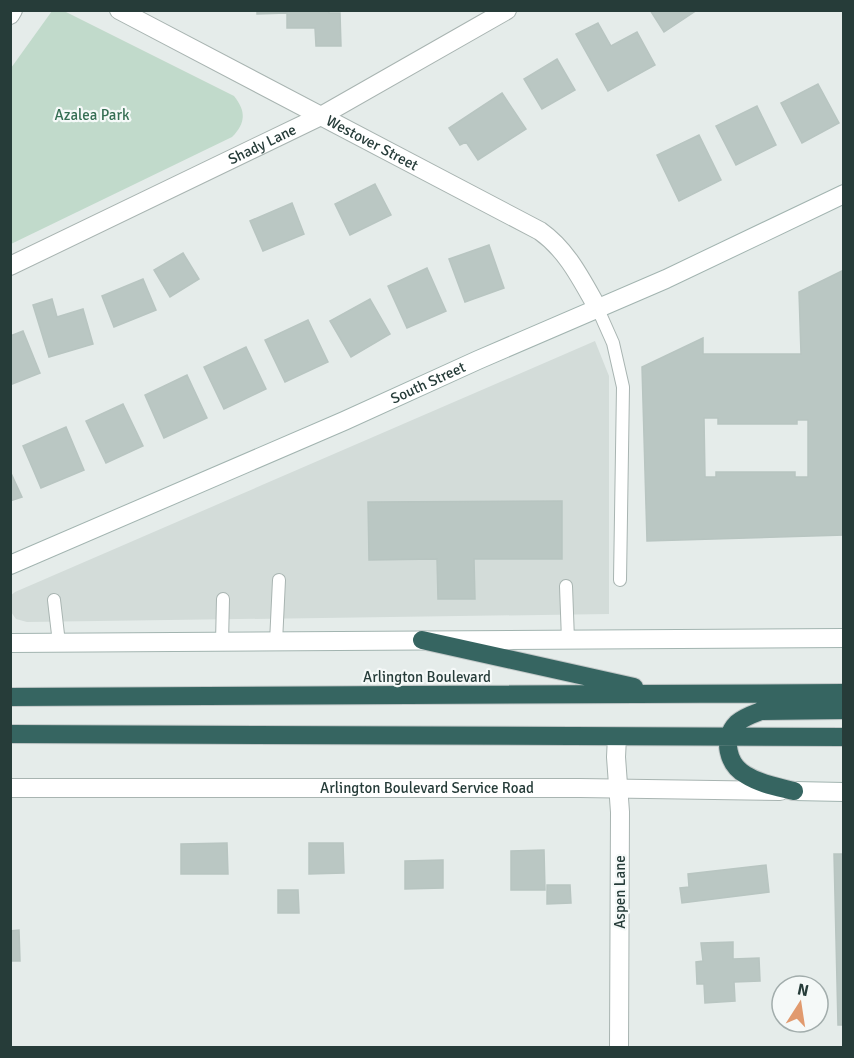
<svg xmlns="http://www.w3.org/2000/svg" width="854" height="1058" font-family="Signika,sans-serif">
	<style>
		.built { fill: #d3dcd9 }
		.green { fill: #c1dacb }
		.building { fill: #bac7c3; stroke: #b8c5c1; stroke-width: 1.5; fill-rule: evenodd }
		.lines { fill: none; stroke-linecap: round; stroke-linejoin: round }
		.lane-casing { stroke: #a8b4b1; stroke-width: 14 }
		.street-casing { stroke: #a8b4b1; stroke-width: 20 }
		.secondary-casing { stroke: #a2b4b0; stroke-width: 20 }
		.highway-casing { stroke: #c2c8c8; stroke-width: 20 }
		.lane { stroke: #fff; stroke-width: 12 }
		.street { stroke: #fff; stroke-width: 18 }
		.secondary { stroke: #fff; stroke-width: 18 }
		.highway { stroke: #366561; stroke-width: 18 }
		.labels { text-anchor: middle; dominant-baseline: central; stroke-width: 4.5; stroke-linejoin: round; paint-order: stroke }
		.park-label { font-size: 15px; fill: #356e53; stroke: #f5f9f8 }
		.street-label { font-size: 15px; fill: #263c39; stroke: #f5f9f8 }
	</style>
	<rect width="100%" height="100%" fill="#e5ecea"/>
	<path class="built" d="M595 341 609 376V614L27 622 16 619 11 612 10 596 15 592Z"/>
	<path class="green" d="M52 11H64L234 96C246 111 246 123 232 137L11 244V68Z"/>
	<path class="building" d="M257 10H329V13H340L341 46H316L315 28H287V13L257 14Z
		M650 10H697L664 32Z
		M598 23 611 46 637 32 655 65 608 91 576 34Z
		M557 59 575 90 542 109 524 79Z
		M818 84 839 123 802 143 781 103Z
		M502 93 526 129 478 160 466 142 460 145 449 128Z
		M757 106 776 145 736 165 716 126Z
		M699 135 721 180 679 201 657 155Z
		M375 184 391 215 350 235 335 204Z
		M292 203 304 234 263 251 250 221Z
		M489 245 504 288 465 302 449 259Z
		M183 253 199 279 170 297 154 270Z
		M427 268 446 311 407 328 388 286Z
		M844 270V535L647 541 642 367 703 338V354H801L799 292ZM704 418H718V424H797V420H808V477H795V472H716V477H705Z
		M143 279 156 310 114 327 102 296Z
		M52 299 57 317 83 309 93 344 49 357 33 305Z
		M370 299 390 334 351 357 330 321Z
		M308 320 328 362 285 382 265 340Z
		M23 331 40 373 10 385V336Z
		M246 347 266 389 224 409 204 367Z
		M187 375 207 418 164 438 145 395Z
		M123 404 143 446 106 463 86 421Z
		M66 427 84 470 41 488 23 446Z
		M10 471 22 497 10 501Z
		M562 501V559H474L475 599H438L437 559 369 560 368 502Z
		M227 843 228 874H181V844Z
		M309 843H343L344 873 309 874Z
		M544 850 545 890H511V851Z
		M834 854H844V1025H838Z
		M443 860V888L405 889V861Z
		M766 865 769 892 682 903 680 888 689 887 688 874Z
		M547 885H570L571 903 547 904Z
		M278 890H298L299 913H278Z
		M19 930 20 961H10V931Z
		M733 942V959L759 958 760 981 734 982 735 1001 705 1003 704 984H697L696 962 703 961 701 943Z"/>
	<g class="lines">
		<g class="lane-casing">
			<path id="lane" d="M597 307 613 343 623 387 620 580
				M566 586 568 640
				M54 600 59 643
				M222 642 223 599
				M276 642 279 580"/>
		</g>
		<g class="street-casing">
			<g id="street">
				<path id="s1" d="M119 10 540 231C567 250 581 279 597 307"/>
				<path d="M10 15 13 10"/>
				<path id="s2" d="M10 266 321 116 507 10"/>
				<path d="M617 737 616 757 620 812 619 1048"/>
				<path id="s3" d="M10 788H580L780 791"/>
			</g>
		</g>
		<g class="secondary-casing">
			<g id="secondary">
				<path id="s4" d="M10 565 344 421 478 360 666 279 844 194"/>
				<path d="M10 643 844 638"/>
				<path d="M794 791 844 792"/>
			</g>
		</g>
		<g class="highway-casing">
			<path id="highway" d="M422 640 634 687
				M10 697 844 693
				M10 734 844 737
				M794 791C778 787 760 784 746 775 728 765 721 739 737 723 744 717 753 714 761 711L844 710"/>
		</g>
		<use href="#lane" class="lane"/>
		<use href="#street" class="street"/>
		<use href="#secondary" class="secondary"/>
		<use href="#highway" class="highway"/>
	</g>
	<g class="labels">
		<g class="park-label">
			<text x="92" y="115">Azalea Park</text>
		</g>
		<g class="street-label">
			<text stroke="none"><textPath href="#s1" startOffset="286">Westover Street</textPath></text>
			<text stroke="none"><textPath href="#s2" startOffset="280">Shady Lane</textPath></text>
			<text stroke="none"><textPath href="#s4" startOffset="456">South Street</textPath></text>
			<text x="427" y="677">Arlington Boulevard</text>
			<text stroke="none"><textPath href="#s3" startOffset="417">Arlington Boulevard Service Road</textPath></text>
			<text transform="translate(620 892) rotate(-90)">Aspen Lane</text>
		</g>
	</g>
	<rect width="854" height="1058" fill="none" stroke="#263c39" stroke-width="24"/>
	<g transform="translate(800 1004) rotate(12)"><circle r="28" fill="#f5f9f8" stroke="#a2adac" stroke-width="1.5"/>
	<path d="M0-4.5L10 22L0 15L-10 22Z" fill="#e19a6e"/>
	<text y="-9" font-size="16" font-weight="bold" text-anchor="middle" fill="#263c39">N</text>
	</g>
</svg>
